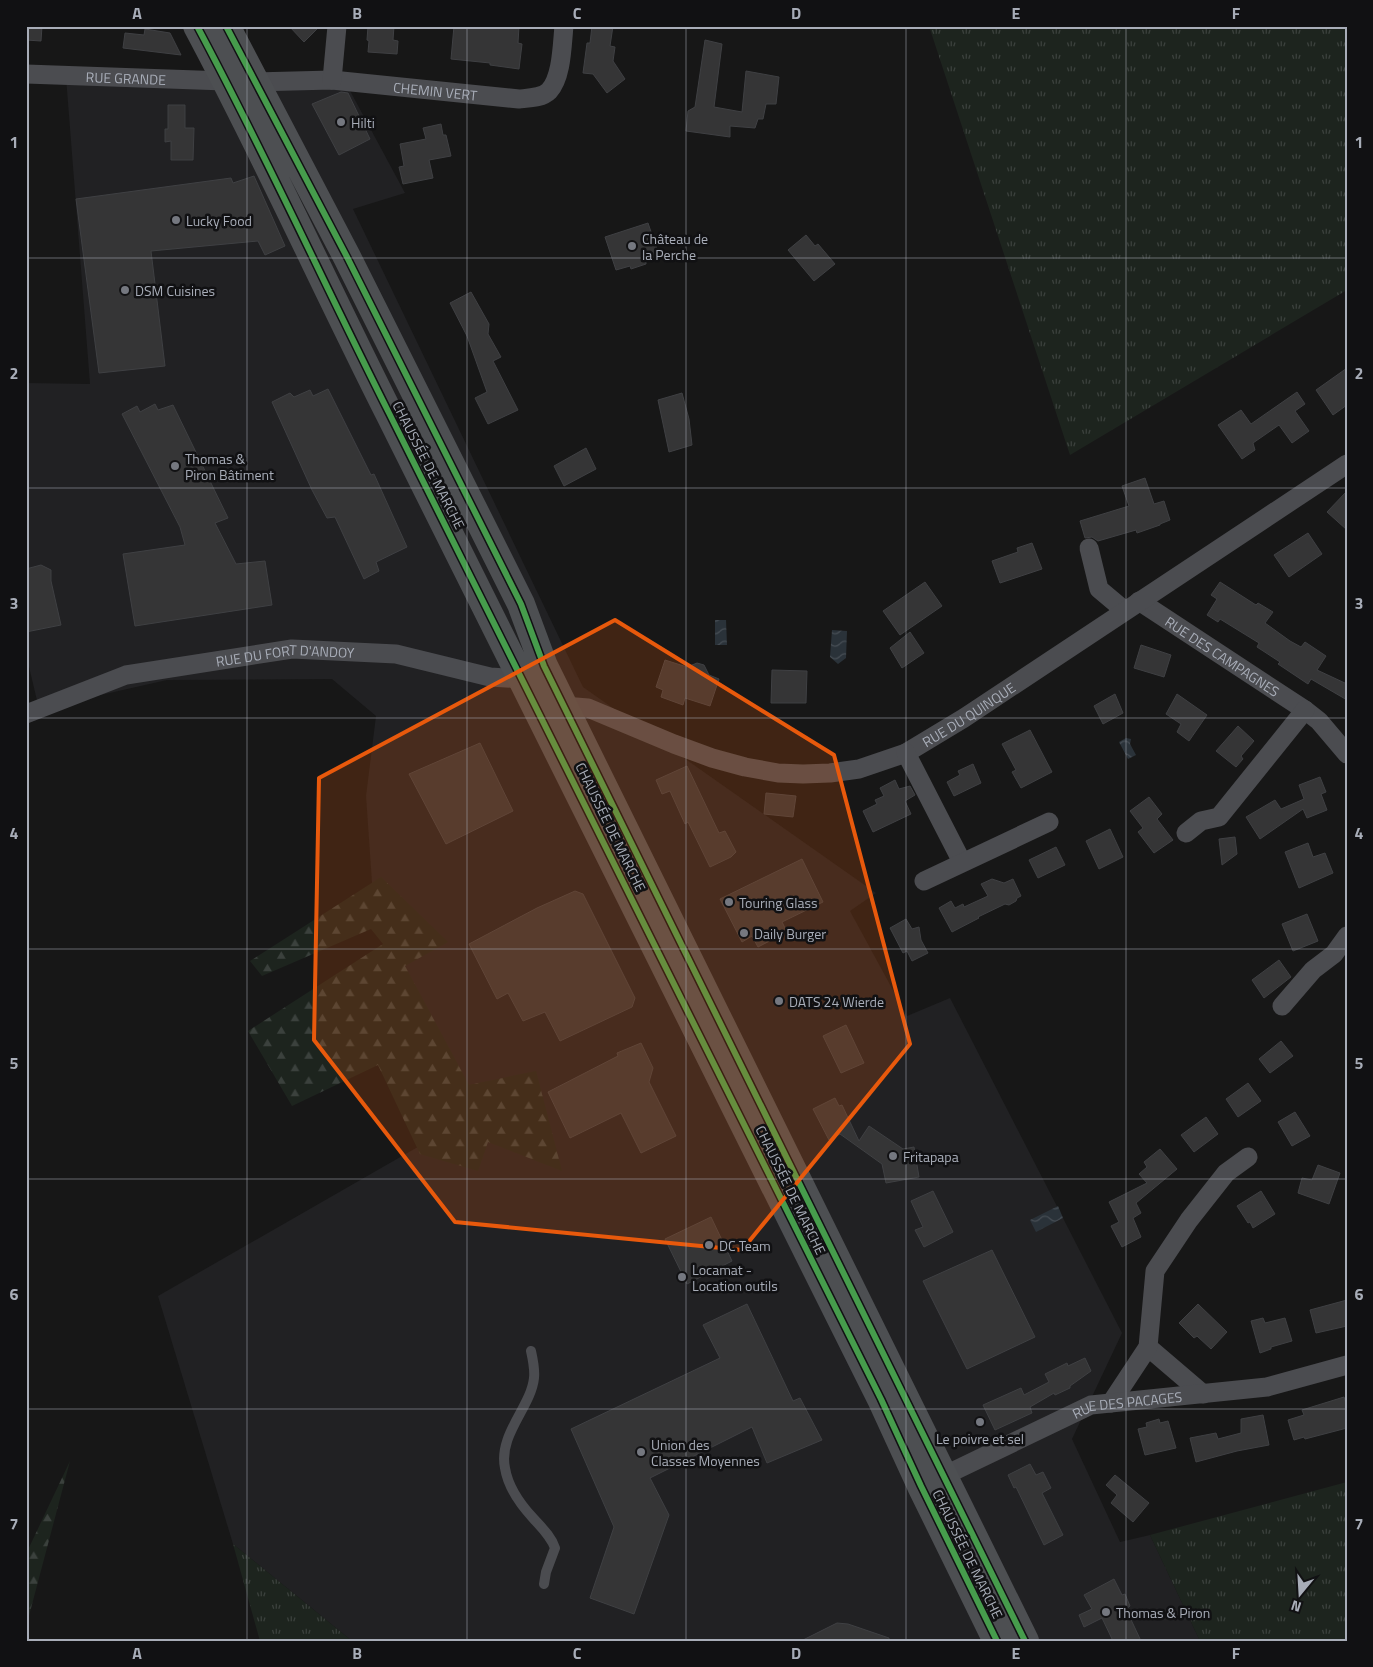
<svg xmlns="http://www.w3.org/2000/svg" width="1373" height="1667" font-family="'Titillium Web',sans-serif">
	<style>
		.built { fill: #212123 }
		.grass { fill: url(#grass-tufts) }
		.forest { fill: url(#forest-firs) }
		.water { fill: url(#water-waves) }
		.building { fill: #353536; stroke: #3f4043 }
		.lines { fill: none; stroke-linecap: round; stroke-linejoin: round }
		.service { stroke: #4b4c50; stroke-width: 10 }
		.minor { stroke: #4b4c50; stroke-width: 19 }
		.primary { stroke: #4d4f52; stroke-width: 28 }
		.cycleway-casing { stroke: #111113; stroke-width: 9 }
		.cycleway { stroke: #469c4c; stroke-width: 6 }
		.marked { fill: #e8590c; fill-opacity: 0.2; stroke: #e8590c; stroke-width: 4; stroke-linejoin: round }
		.grid { fill: none; stroke: #a8adb8; stroke-width: 1; stroke-opacity: 0.55 }
		.poi-dot { fill: #757880; stroke: #111113; stroke-width: 2 }
		.labels { text-anchor: middle; dominant-baseline: central; stroke-width: 5; stroke-linejoin: round; paint-order: stroke }
		.street-label { font-size: 14px; fill: #a8adb8; stroke: #111113 }
		.poi-label { font-size: 14px; fill: #a8adb8; stroke: #111113; text-anchor: start }
		.neatline { fill: none; stroke: #a8adb8; stroke-width: 2 }
		.grid-label { font-size: 16px; text-anchor: middle; font-weight: bold; fill: #a8adb8 }
	</style>
	<defs>
		<pattern id="grass-tufts" width="24" height="20" patternUnits="userSpaceOnUse" patternTransform="scale(1.25)"><rect width="24" height="20" fill="#1d241e"/><path d="M3 7l-1-3M5 7V3M7 7l1-3M15 17l-1-3M17 17v-4M19 17l1-3" fill="none" stroke="#3b413d"/></pattern>
		<pattern id="forest-firs" width="22" height="20" patternUnits="userSpaceOnUse" patternTransform="scale(1.25)"><rect width="22" height="20" fill="#1d241e"/><path d="M5 1l3.5 6h-7zM16 11l3.5 6h-7z" fill="#3b413d"/></pattern>
		<pattern id="water-waves" width="16" height="10" patternUnits="userSpaceOnUse" patternTransform="scale(1.25)"><rect width="16" height="10" fill="#2a3239"/><path d="M0 5q4-4 8 0t8 0" fill="none" stroke="#464d54"/></pattern>
	</defs>
	<rect width="100%" height="100%" fill="#171717"/>
	<path class="built" d="M66 77 348 87 405 193 353 209 583 687 876 893 850 911 907 1016 950 998 1122 1333 1072 1439 1120 1542 1150 1535 1200 1641H352L233 1544 158 1296 416 1148 461 1125 405 966 372 883 366 796 376 716 332 679 167 680 39 709 26 654V383L90 384Z"/>
	<path class="grass" d="M929 26H1347V290L1070 455Z
		M1347 1482V1641H1200L1150 1535Z
		M233 1544 352 1641H260Z"/>
	<path class="forest" d="M381 877 448 942 405 966 469 1085 536 1071 562 1171 488 1142 478 1171 420 1154 378 1065 292 1106 248 1031 383 944 371 929 262 976 250 961Z
		M70 1461 26 1627V1554Z"/>
	<path class="water" d="M715 620H726L727 645H715Z
		M832 630 847 631 846 658 838 664 830 657Z
		M1126 738 1131 739 1130 744 1136 755 1128 759 1119 742Z
		M1058 1206 1063 1218 1036 1232 1030 1220Z"/>
	<path class="building" d="M26 26H42L41 41 26 40Z
		M289 26H320L304 42Z
		M368 26H394L393 40 398 41 397 54 368 52 369 41 367 40Z
		M454 26H519L518 43 522 44 519 69 490 65V63L451 59Z
		M592 26H613L610 46 615 47 613 61 625 79 607 93 593 74 583 73 587 43H590Z
		M145 29 170 33 181 55 123 48 125 33 144 35Z
		M705 40 722 44 714 107 742 112 746 71 779 77 776 104H766L763 119H758L755 128 730 126V137L686 131 688 111 695 107Z
		M341 92 348 93 370 139 339 155 312 104Z
		M168 105H185V128H194L193 160H171V141L165 142V129H168Z
		M441 124 443 135H446L451 156 429 160 433 178 403 184 399 167 404 166 400 144 426 139 423 128Z
		M254 176 285 246 265 255 258 241 151 251 165 366 99 373 76 199 231 178 233 183Z
		M648 223 659 255 646 260V264L631 269 630 266 616 270 605 237Z
		M806 235 815 246 818 244 835 264 814 281 788 250Z
		M471 292 489 324 488 334 501 357 493 361 518 410 488 424 475 398 487 392 467 336 450 303Z
		M1347 368V405L1333 415 1316 390Z
		M328 389 371 475 374 474 407 547 376 562 379 571 364 579 335 517 327 518 312 490 272 402 290 393 294 397 310 390 313 396Z
		M1297 392 1305 404 1295 411 1309 431 1292 443 1279 425 1253 443 1255 450 1242 459 1218 425 1241 410 1251 424Z
		M682 393 689 419 692 445 669 452 658 400Z
		M155 404 158 410 173 405 228 518 215 523 236 564 265 561 272 605 135 626 123 554 185 545 180 527 122 414 137 406 140 412Z
		M586 448 596 469 564 486 554 466Z
		M1145 478 1154 504 1164 501 1170 520 1160 524V525L1137 533 1136 530 1098 541 1092 537 1085 538 1080 521 1129 506 1122 486Z
		M1347 491V530L1327 512Z
		M1308 533 1322 554 1289 577 1274 555Z
		M1032 543 1042 569 1000 583 992 561 1018 552 1017 548Z
		M41 565 51 570V581L61 625 26 632V569Z
		M925 582 942 606 900 635 883 611Z
		M1220 582 1256 605 1258 603 1273 612 1265 623 1290 641 1301 647 1305 642 1326 656 1317 670 1347 684V700L1311 679 1308 684 1278 664 1280 662 1257 647 1259 643 1220 619 1218 622 1207 615 1217 599 1211 595Z
		M910 632 924 653 902 668 890 648Z
		M1141 645 1171 655 1164 677 1134 668Z
		M665 660 687 667 697 663 704 665 709 675 719 679 710 706 685 698 683 705 661 697 663 690 656 687Z
		M772 670 807 671 806 703H771Z
		M1115 694 1123 713 1103 724 1094 706Z
		M1177 694 1207 715 1189 741 1177 732 1181 724 1166 714Z
		M1238 726 1254 741 1241 756 1243 759 1236 767 1216 751Z
		M1030 730 1052 772 1021 788 1012 772 1016 770 1002 744Z
		M480 743 513 811 446 844 409 774Z
		M973 764 981 783 954 796 947 782 960 775 958 771Z
		M687 766 719 833 725 831 736 852 731 857 710 867 688 822 685 824 670 791 662 794 656 780Z
		M1320 777 1326 792 1321 794 1327 810 1307 818 1303 809 1260 839 1246 817 1275 800 1281 809 1304 799 1299 785Z
		M895 780 899 789 910 786 915 795 905 801 911 814 873 832 863 811 877 804 875 800 884 796 880 788Z
		M766 793 796 796 793 817 764 814Z
		M1149 797 1162 814 1157 819 1173 840 1154 853 1138 832 1143 828 1130 811Z
		M1110 829 1123 857 1099 869 1086 841Z
		M1235 837 1237 854 1222 865 1219 839Z
		M1308 843 1313 857 1325 853 1333 873 1299 888 1285 852Z
		M1056 847 1065 865 1038 878 1029 860Z
		M802 859 823 902 782 922 787 932 758 947 752 936 742 942 720 899Z
		M992 879 1004 883 1013 879 1021 896 1017 898 1016 901 1009 905 1005 904 978 917 979 918 952 932 939 908 951 901 955 908 963 904 964 907 988 896 981 884Z
		M575 891 583 894 635 998 632 1007 560 1041 545 1012 523 1021 508 993 497 999 469 944 537 908Z
		M1307 914 1318 941 1293 951 1282 924Z
		M906 919 912 929 919 927 921 940 928 953 912 961 907 951 903 953 890 928Z
		M1279 960 1291 977 1264 998 1252 980Z
		M846 1025 864 1063 841 1073 823 1036Z
		M1281 1041 1293 1056 1270 1073 1259 1059Z
		M641 1043 653 1068 649 1082 676 1136 641 1153 621 1113 570 1138 548 1092 618 1056 617 1053Z
		M1248 1083 1261 1101 1238 1117 1226 1099Z
		M835 1098 839 1106 842 1105 859 1141 869 1126 903 1149 914 1147 919 1177 886 1183 882 1164 840 1134 829 1140 813 1109Z
		M1295 1112 1310 1136 1292 1146 1278 1122Z
		M1206 1117 1218 1134 1194 1152 1181 1135Z
		M1160 1149 1177 1169 1136 1203 1141 1213 1133 1218 1141 1237 1122 1247 1111 1226 1119 1222 1109 1202 1147 1183 1139 1174 1147 1167 1144 1162Z
		M1318 1165 1340 1173 1329 1204 1298 1193 1302 1178 1312 1180Z
		M933 1191 953 1232 924 1247 915 1230 923 1227 911 1201Z
		M1261 1191 1275 1214 1253 1228 1250 1222 1248 1223 1237 1206Z
		M711 1217 732 1261 687 1284 665 1239Z
		M992 1250 1035 1337 967 1369 923 1281Z
		M1347 1300V1326L1316 1333 1310 1310Z
		M747 1304 793 1401 800 1398 822 1440 767 1463 752 1427 650 1478 669 1515 634 1614 590 1598 614 1527 571 1429 720 1358 703 1325Z
		M1198 1304 1227 1332 1211 1349 1197 1336 1194 1338 1179 1323Z
		M1263 1318 1265 1323 1285 1318 1292 1341 1271 1347V1349L1260 1353 1251 1321Z
		M1085 1358 1091 1371 1070 1386V1388L1055 1395 1054 1393 1030 1407 1032 1413 995 1430 983 1405 1021 1388 1024 1395 1049 1382 1045 1374 1067 1363 1068 1366Z
		M1344 1397 1347 1407V1428L1305 1439 1304 1437 1294 1440 1288 1420 1304 1415 1302 1410Z
		M1263 1415 1269 1445 1237 1451 1196 1462 1190 1438 1216 1433 1218 1439 1241 1433V1419Z
		M1159 1419 1160 1423 1168 1421 1176 1448 1145 1455 1138 1429 1147 1427 1146 1423Z
		M1030 1464 1036 1475 1043 1472 1051 1488 1042 1493 1063 1535 1044 1545 1016 1487 1014 1488 1008 1475Z
		M1115 1475 1149 1503 1133 1522 1111 1503 1117 1495 1106 1485Z
		M1114 1579 1122 1595 1125 1594 1130 1606 1126 1609 1141 1641H1113L1102 1618 1084 1627 1079 1615 1092 1609 1084 1595Z
		M837 1623 848 1624 889 1638V1641H801Z"/>
	<g class="lines">
		<path class="service" d="M531 1351C533 1360 535 1369 534 1378 531 1407 498 1435 505 1468 508 1487 520 1504 533 1518 541 1527 551 1536 555 1548L546 1572 544 1584"/>
		<g class="minor">
			<path id="s1" d="M26 74 254 82 332 80 519 99C529 98 542 98 549 91 562 77 562 45 564 26"/>
			<path d="M332 80 337 26"/>
			<path d="M1089 548 1099 589 1124 610"/>
			<path id="s2" d="M1139 601 1305 710 1319 721 1347 754"/>
			<path id="s3" d="M556 710 564 706 588 708 674 744 712 758 745 767 778 773 803 774 830 773 859 769 906 753 964 718 1347 464"/>
			<path id="s4" d="M26 714 126 675 292 649 396 654 490 677 523 679 530 674"/>
			<path d="M906 753 962 862"/>
			<path d="M1186 833 1201 821 1219 817 1305 710"/>
			<path d="M924 881 1049 822"/>
			<path d="M1282 1006 1313 970 1334 954 1347 936"/>
			<path d="M1148 1347 1203 1394"/>
			<path d="M1111 1403 1148 1347 1155 1271 1189 1220 1226 1173 1248 1157"/>
			<path id="s5" d="M933 1481 1091 1405 1267 1387 1347 1365"/>
		</g>
		<path class="primary" d="M197 26C265 153 324 284 389 413 553 741 717 1070 881 1399L921 1486 997 1641
			M226 26 347 257 521 604 544 666 1025 1641"/>
		<g class="cycleway-casing">
			<path id="cycleway" d="M197 26C265 153 324 284 389 413 553 741 717 1070 881 1399L921 1486 997 1641
				M226 26 347 257 521 604 544 666 1025 1641"/>
		</g>
		<use href="#cycleway" class="cycleway"/>
	</g>
	<path class="marked" d="M615 620 834 755 910 1044 742 1250 455 1222 314 1040 319 778Z"/>
	<path class="grid" d="M247 26V1641M467 26V1641M686 26V1641M906 26V1641M1126 26V1641M26 258H1347M26 488H1347M26 718H1347M26 949H1347M26 1179H1347M26 1409H1347"/>
	<g class="poi-dot">
		<circle cx="341" cy="122" r="5"/>
		<circle cx="176" cy="220" r="5"/>
		<circle cx="632" cy="246" r="5"/>
		<circle cx="125" cy="290" r="5"/>
		<circle cx="175" cy="466" r="5"/>
		<circle cx="729" cy="902" r="5"/>
		<circle cx="744" cy="933" r="5"/>
		<circle cx="779" cy="1001" r="5"/>
		<circle cx="893" cy="1156" r="5"/>
		<circle cx="709" cy="1245" r="5"/>
		<circle cx="682" cy="1277" r="5"/>
		<circle cx="980" cy="1422" r="5"/>
		<circle cx="641" cy="1452" r="5"/>
		<circle cx="1106" cy="1612" r="5"/>
	</g>
	<g class="labels">
		<g class="street-label">
			<text stroke="none"><textPath href="#s1" startOffset="100">RUE GRANDE</textPath></text>
			<text stroke="none"><textPath href="#s1" startOffset="410">CHEMIN VERT</textPath></text>
			<text transform="translate(429 465) rotate(63)">CHAUSSÉE DE MARCHE</text>
			<text stroke="none"><textPath href="#s2" startOffset="100">RUE DES CAMPAGNES</textPath></text>
			<text stroke="none"><textPath href="#s4" startOffset="268">RUE DU FORT D'ANDOY</textPath></text>
			<text stroke="none"><textPath href="#s3" startOffset="439">RUE DU QUINQUE</textPath></text>
			<text transform="translate(611 827) rotate(64)">CHAUSSÉE DE MARCHE</text>
			<text transform="translate(791 1190) rotate(64)">CHAUSSÉE DE MARCHE</text>
			<text stroke="none"><textPath href="#s5" startOffset="211">RUE DES PACAGES</textPath></text>
			<text transform="translate(968 1554) rotate(64)">CHAUSSÉE DE MARCHE</text>
		</g>
		<g class="poi-label">
			<text x="351" y="122">Hilti</text>
			<text x="186" y="220">Lucky Food</text>
			<text x="642" y="238">Château de<tspan x="642" dy="16">la Perche</tspan></text>
			<text x="135" y="290">DSM Cuisines</text>
			<text x="185" y="458">Thomas &amp;<tspan x="185" dy="16">Piron Bâtiment</tspan></text>
			<text x="739" y="902">Touring Glass</text>
			<text x="754" y="933">Daily Burger</text>
			<text x="789" y="1001">DATS 24 Wierde</text>
			<text x="903" y="1156">Fritapapa</text>
			<text x="719" y="1245">DC Team</text>
			<text x="692" y="1269">Locamat -<tspan x="692" dy="16">Location outils</tspan></text>
			<text x="980" y="1438" text-anchor="middle">Le poivre et sel</text>
			<text x="651" y="1444">Union des<tspan x="651" dy="16">Classes Moyennes</tspan></text>
			<text x="1116" y="1612">Thomas &amp; Piron</text>
		</g>
	</g>
	<rect width="1373" height="1667" fill="none" stroke="#111113" stroke-width="55"/>
	<g transform="translate(1300 1594) rotate(198)" stroke="#111113" stroke-width="4" paint-order="stroke">
	<path d="M0-4L9 19L0 12L-9 19Z" fill="#a8adb8"/>
	<text y="-8" font-size="14" font-weight="bold" text-anchor="middle" fill="#a8adb8">N</text>
	</g>
	<rect x="28" y="28" width="1318" height="1612" class="neatline"/>
	<g class="grid-label">
		<text x="137" y="19">A</text>
		<text x="357" y="19">B</text>
		<text x="577" y="19">C</text>
		<text x="796" y="19">D</text>
		<text x="1016" y="19">E</text>
		<text x="1236" y="19">F</text>
		<text x="14" y="148">1</text>
		<text x="1359" y="148">1</text>
		<text x="14" y="379">2</text>
		<text x="1359" y="379">2</text>
		<text x="14" y="609">3</text>
		<text x="1359" y="609">3</text>
		<text x="14" y="839">4</text>
		<text x="1359" y="839">4</text>
		<text x="14" y="1069">5</text>
		<text x="1359" y="1069">5</text>
		<text x="14" y="1300">6</text>
		<text x="1359" y="1300">6</text>
		<text x="14" y="1530">7</text>
		<text x="1359" y="1530">7</text>
		<text x="137" y="1659">A</text>
		<text x="357" y="1659">B</text>
		<text x="577" y="1659">C</text>
		<text x="796" y="1659">D</text>
		<text x="1016" y="1659">E</text>
		<text x="1236" y="1659">F</text>
	</g>
</svg>
